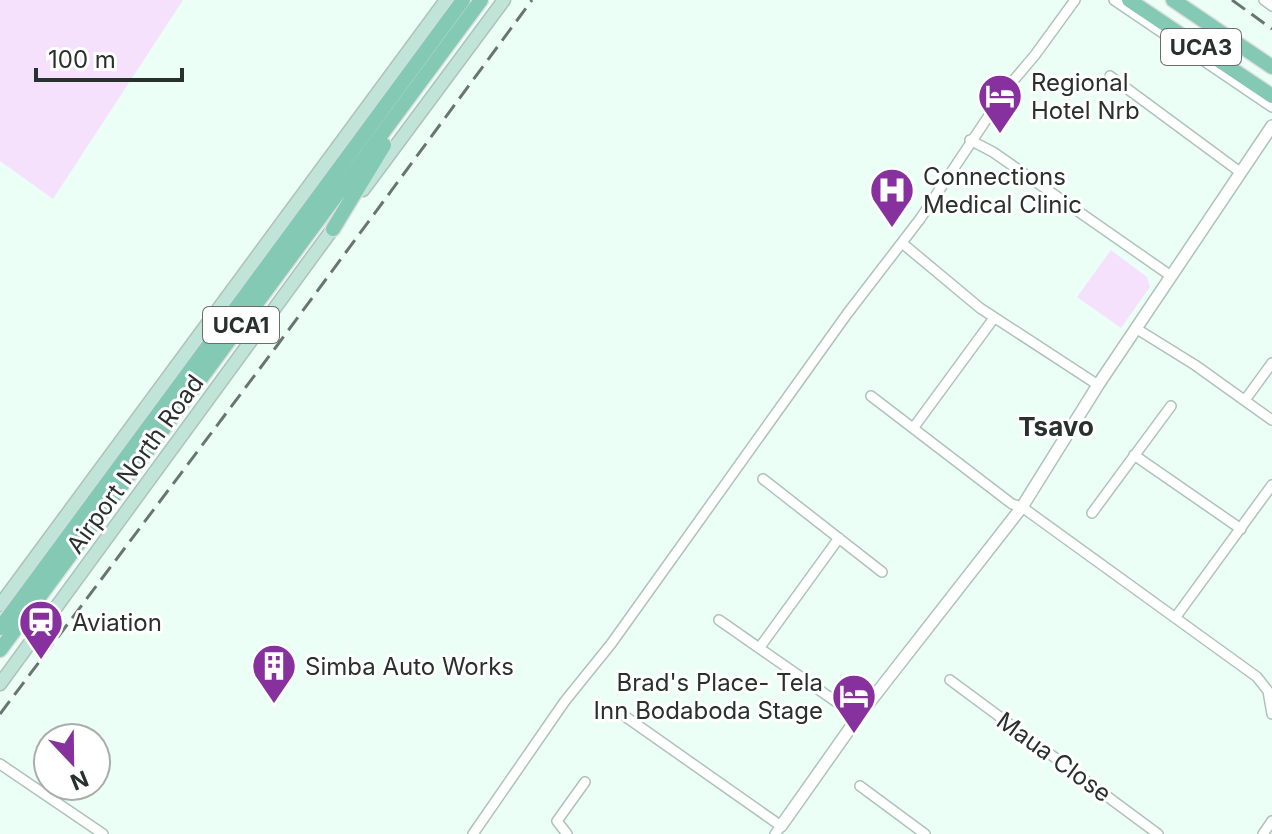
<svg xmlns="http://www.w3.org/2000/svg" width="1272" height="834" font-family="Inter,sans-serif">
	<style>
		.green { fill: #f6e1fd }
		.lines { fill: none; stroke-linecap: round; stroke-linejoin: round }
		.minor-casing { stroke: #adc3b9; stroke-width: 12 }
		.tertiary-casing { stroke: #adc3b9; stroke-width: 14 }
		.secondary-casing { stroke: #adc3b9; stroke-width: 15 }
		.primary-casing { stroke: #dddedd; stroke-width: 17 }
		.minor { stroke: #fff; stroke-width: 9 }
		.tertiary { stroke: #fff; stroke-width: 11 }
		.secondary { stroke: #c1e4d9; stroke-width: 12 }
		.primary { stroke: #83c9b3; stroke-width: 14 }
		.rail { stroke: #69756f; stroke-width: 3; stroke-dasharray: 16 8; stroke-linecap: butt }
		.labels { text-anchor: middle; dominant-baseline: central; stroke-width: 6; stroke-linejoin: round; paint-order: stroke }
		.shield { fill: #fff; stroke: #686f6c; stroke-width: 2 }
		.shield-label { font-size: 22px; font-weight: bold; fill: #28312d }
		.poi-label { font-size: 24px; fill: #28312d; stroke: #fff; text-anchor: start }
		.street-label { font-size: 24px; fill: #28312d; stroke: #fff }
		.neighbourhood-label { font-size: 26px; font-weight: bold; fill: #28312d; stroke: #fff }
	</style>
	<rect width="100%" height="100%" fill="#ecfff6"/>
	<path class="green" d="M0 0H183L53 199 0 161Z
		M1111 250 1147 277 1150 287 1121 328 1077 297Z"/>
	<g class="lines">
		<g class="minor-casing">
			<path id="minor" d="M1114 0 1272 107
				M1264 0 1272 6
				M1110 76 1240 172
				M970 140 993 152 1171 276
				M902 243 980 308 1098 385
				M1137 329 1195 365 1272 420
				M871 396 1012 504 1022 507 1257 677 1268 691 1272 714
				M1245 400 1272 363
				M914 427 994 318
				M1134 455 1241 529
				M763 479 882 572
				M1092 513 1171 406
				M1175 618 1272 485
				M719 620 858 717
				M760 647 839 538
				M950 680 1158 834
				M626 717 781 826 775 834
				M0 764 103 834
				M860 786 925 834
				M473 834 565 701 611 644 847 314 920 219 1008 87 1035 55 1075 0
				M567 834 557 821 585 782
				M1263 834 1272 821"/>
		</g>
		<g class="tertiary-casing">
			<path id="tertiary" d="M781 826 858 717 1022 507 1098 385 1272 126"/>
		</g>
		<g class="secondary-casing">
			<path id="secondary" d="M363 190 504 0
				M0 605 446 0
				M0 684 337 223"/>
		</g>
		<g class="primary-casing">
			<path id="primary" d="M1129 0 1272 96
				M1173 0 1272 67
				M333 229 384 145
				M0 628 463 0
				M0 650 481 0"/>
		</g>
		<use href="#minor" class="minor"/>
		<use href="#tertiary" class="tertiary"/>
		<use href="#secondary" class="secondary"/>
		<use href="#primary" class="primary"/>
		<path class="rail" d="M1232 0 1272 29
			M0 714 276 347 532 0"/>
	</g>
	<defs>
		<g id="hotel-pin" transform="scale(2.3)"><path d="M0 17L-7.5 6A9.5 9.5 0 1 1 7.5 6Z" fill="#87319e" stroke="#fff"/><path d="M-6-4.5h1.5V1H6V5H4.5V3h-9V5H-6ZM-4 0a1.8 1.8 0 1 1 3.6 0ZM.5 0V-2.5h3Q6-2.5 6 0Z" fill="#fff"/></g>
		<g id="hospital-pin" transform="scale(2.3)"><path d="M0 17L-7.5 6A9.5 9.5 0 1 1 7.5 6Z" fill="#87319e" stroke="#fff"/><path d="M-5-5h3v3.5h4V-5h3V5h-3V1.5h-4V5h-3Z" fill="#fff"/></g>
		<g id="station-pin" transform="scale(2.3)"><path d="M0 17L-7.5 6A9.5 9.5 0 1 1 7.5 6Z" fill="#87319e" stroke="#fff"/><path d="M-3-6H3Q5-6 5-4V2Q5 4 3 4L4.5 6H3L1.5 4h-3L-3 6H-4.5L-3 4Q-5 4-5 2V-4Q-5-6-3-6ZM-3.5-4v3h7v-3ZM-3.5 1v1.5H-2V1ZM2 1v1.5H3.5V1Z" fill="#fff"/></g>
		<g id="building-pin" transform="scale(2.3)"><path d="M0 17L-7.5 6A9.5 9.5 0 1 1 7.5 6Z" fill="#87319e" stroke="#fff"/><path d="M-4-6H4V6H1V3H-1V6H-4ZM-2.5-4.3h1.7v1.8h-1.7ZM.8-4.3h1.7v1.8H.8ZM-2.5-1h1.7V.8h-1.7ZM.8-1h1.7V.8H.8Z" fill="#fff"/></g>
	</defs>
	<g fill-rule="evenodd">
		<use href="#hotel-pin" x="1000" y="96"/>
		<use href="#hospital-pin" x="892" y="190"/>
		<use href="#station-pin" x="41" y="622"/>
		<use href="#building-pin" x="274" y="666"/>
		<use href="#hotel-pin" x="854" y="696"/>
	</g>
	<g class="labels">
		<g class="shield">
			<rect x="1161" y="29" width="80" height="36" rx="6"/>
			<rect x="203" y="307" width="76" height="36" rx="6"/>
		</g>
		<g class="shield-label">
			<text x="1201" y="47">UCA3</text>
			<text x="241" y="325">UCA1</text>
		</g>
		<g class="poi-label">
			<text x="1031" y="82">Regional<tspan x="1031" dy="28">Hotel Nrb</tspan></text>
			<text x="923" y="176">Connections<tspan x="923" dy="28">Medical Clinic</tspan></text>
			<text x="72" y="622">Aviation</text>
			<text x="305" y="666">Simba Auto Works</text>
			<text x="823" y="682" text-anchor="end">Brad's Place- Tela<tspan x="823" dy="28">Inn Bodaboda Stage</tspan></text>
		</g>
		<g class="street-label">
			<text transform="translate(135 464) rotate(-54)">Airport North Road</text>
			<text transform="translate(1054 757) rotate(36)">Maua Close</text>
		</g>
		<g class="neighbourhood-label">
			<text x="1056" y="426">Tsavo</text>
		</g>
	</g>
	<g transform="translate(72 762) rotate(158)"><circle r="38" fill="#ffffff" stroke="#a9adab" stroke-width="2"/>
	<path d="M0-6L14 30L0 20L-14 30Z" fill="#87319e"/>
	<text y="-12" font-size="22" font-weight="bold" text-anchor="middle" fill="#28312d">N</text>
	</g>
	<path d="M36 68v12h146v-12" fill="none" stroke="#28312d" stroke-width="4"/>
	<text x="48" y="68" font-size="24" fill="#28312d" stroke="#ffffff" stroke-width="6" paint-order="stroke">100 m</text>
</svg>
